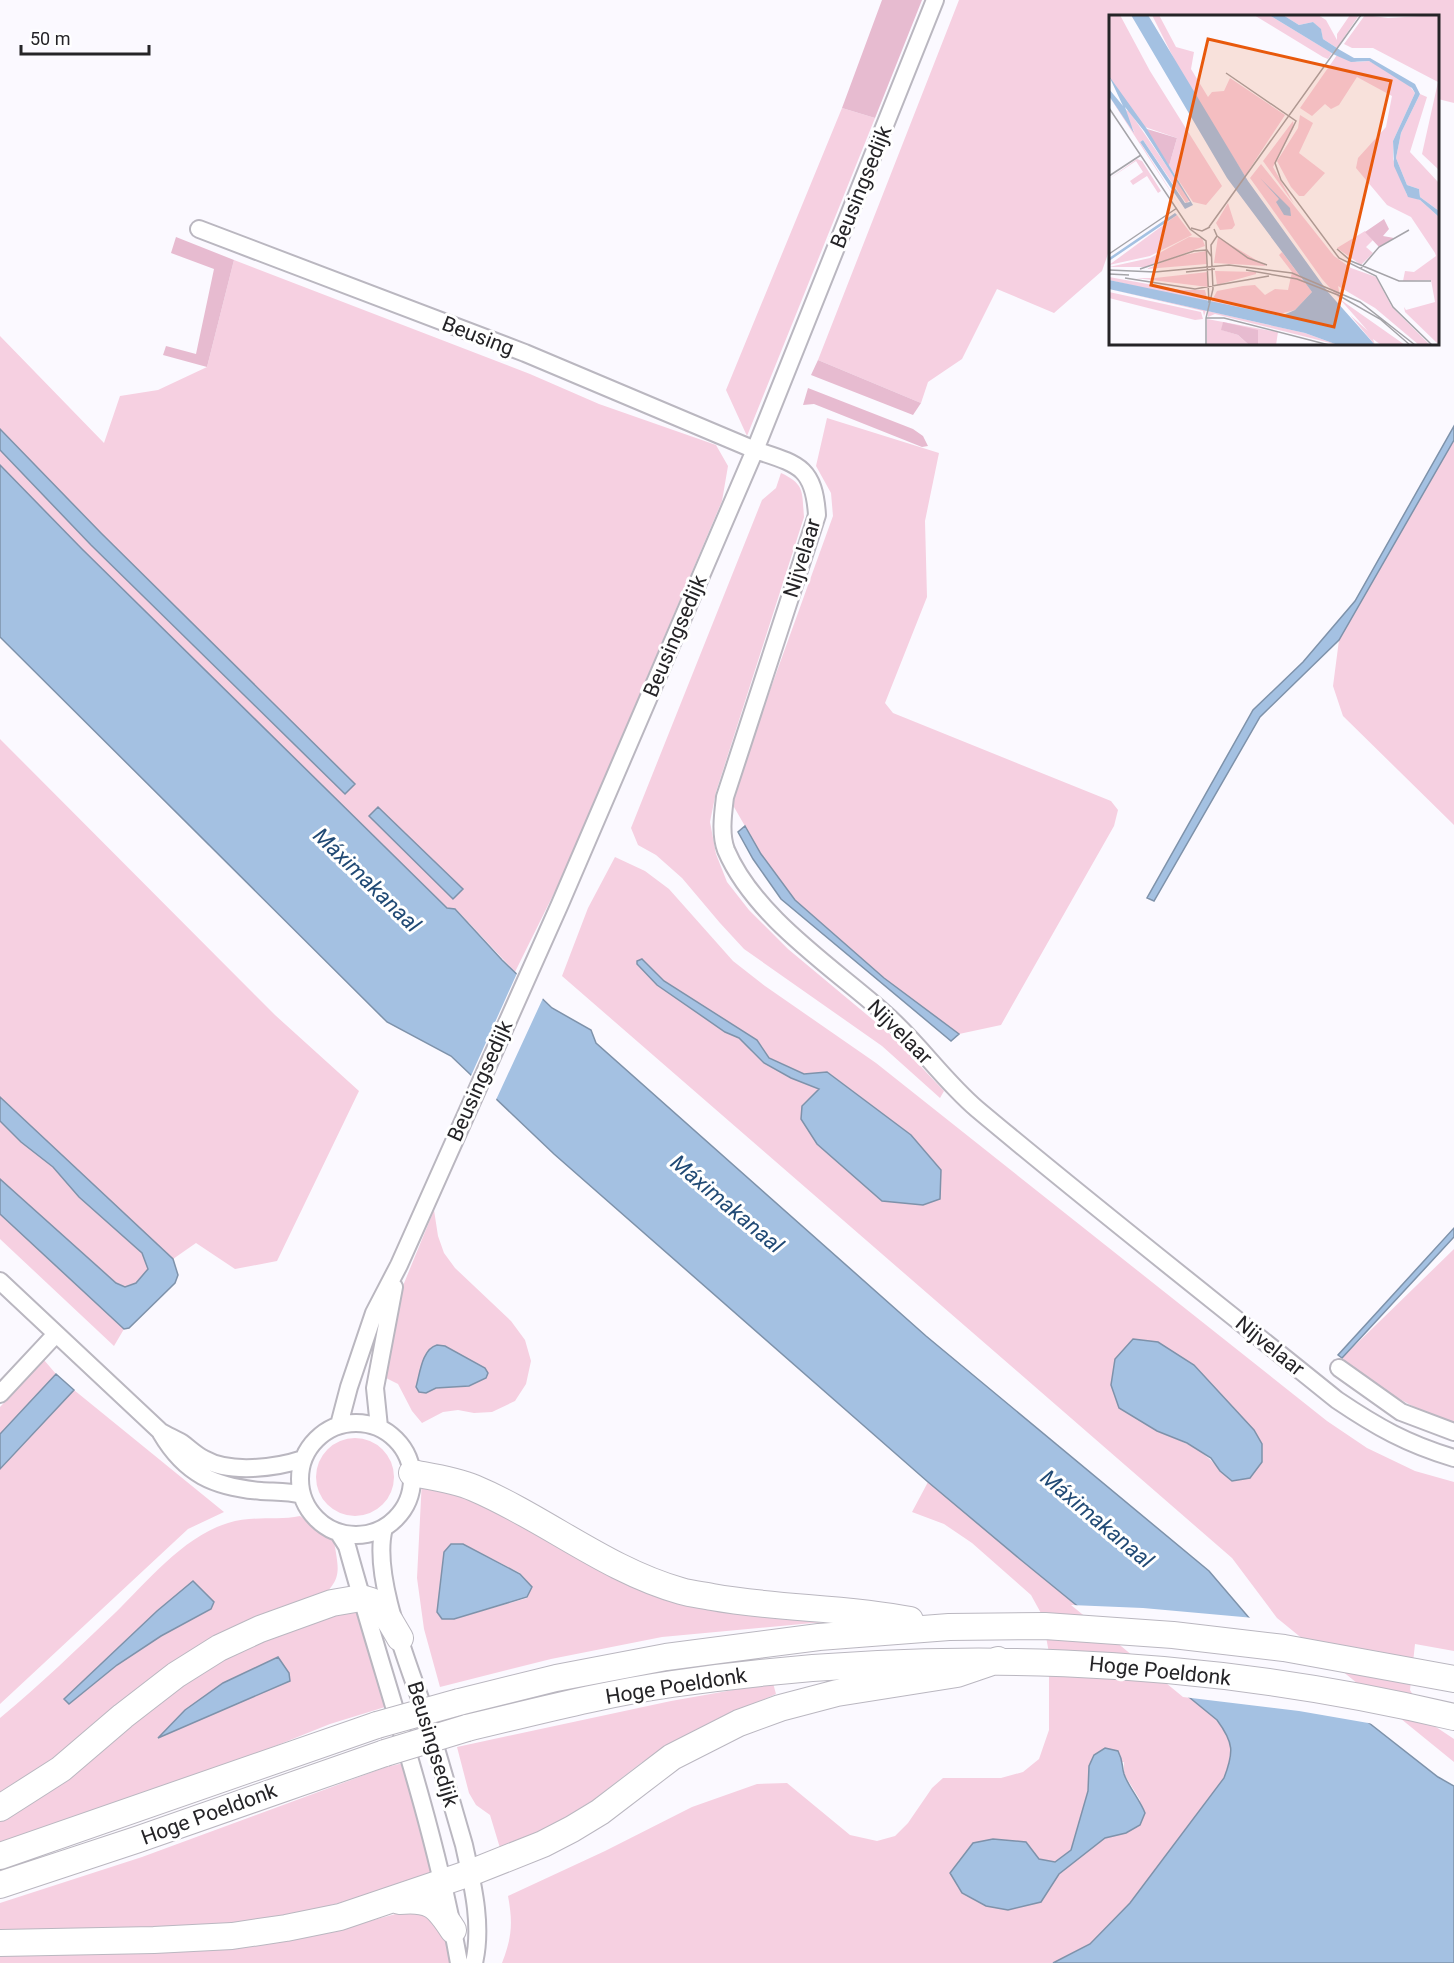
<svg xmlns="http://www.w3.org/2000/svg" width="1454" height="1963" font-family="Roboto,sans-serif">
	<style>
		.green { fill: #f6d0e1; fill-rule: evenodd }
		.forest { fill: #e7bbd0 }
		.water { fill: #a4c1e2; stroke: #7e92aa; stroke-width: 1.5 }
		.pier { fill: #fbf9ff }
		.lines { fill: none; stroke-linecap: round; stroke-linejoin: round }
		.minor-casing { stroke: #bab7c0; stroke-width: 20 }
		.highway-casing { stroke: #bab7c0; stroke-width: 28 }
		.minor { stroke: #fff; stroke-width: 16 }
		.highway { stroke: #fff; stroke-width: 26 }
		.highway-bridge-casing { stroke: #bab7c0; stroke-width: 28; stroke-linecap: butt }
		.highway-bridge { stroke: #fff; stroke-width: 26 }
		.labels { text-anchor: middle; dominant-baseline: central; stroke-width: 6; stroke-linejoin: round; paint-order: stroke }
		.street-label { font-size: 21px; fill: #252427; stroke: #fff }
		.water-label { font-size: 22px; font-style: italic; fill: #214a75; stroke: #fff }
		.inset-road { fill: none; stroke: #a5a4a9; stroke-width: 1.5 }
		.view { fill: #e8590c; fill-opacity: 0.15; stroke: #e8590c; stroke-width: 3 }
		.inset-edge { fill: none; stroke: #252427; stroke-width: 3 }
	</style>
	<rect width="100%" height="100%" fill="#fbf9ff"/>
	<path class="green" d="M959 0H1454V103L1438 99V16H1110V248L1102 271 1054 313 997 289 962 359 928 382 921 403 818 360Z
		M842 108 875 118 747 436 726 390Z
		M234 260 530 374 599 404 716 445 728 466 722 501 562 877 515 972 456 909 447 908 82 549 0 465V450L91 545 345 794 355 784 101 533 0 429V336L104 443 120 396 158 390 207 367Z
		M827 418 939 453 925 521 927 597 885 703 893 713 1111 801 1118 810 1114 826 1001 1025 959 1034 884 978 795 900 761 854 734 807V790L833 516 831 493 816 466Z
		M1454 440V825L1343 716 1333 686 1339 640Z
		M781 473C805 484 802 492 804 517L716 792 710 822 716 854 727 882 749 910 788 949 890 1034 944 1091 940 1098 882 1046 744 949 720 923 682 878 656 855 638 845 631 828 762 500 776 488Z
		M0 739 275 1015 359 1091 277 1261 235 1269 196 1243 173 1259 0 1097Z
		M615 857 645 871 669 889 733 961 765 986 876 1063 1327 1421 1367 1448 1415 1471 1454 1482V1651L1415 1644 1410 1690 1430 1723 1454 1739V1762L1277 1618 1232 1558 562 976 588 908ZM642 959 664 981 757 1040 769 1058 804 1074 828 1072 911 1135 941 1170 803 1106 820 1089 791 1078 764 1063 739 1038 725 1032 657 985ZM1194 1365 1254 1430 1262 1444 1220 1471C1205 1449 1181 1441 1157 1431Z
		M0 1121 21 1142 53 1167 79 1197 142 1253 148 1269 136 1283 125 1287 116 1283 0 1179Z
		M434 1210 438 1236 444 1253 455 1268 511 1321 525 1340 531 1361 526 1384 515 1401 492 1412 474 1413 458 1410 443 1412 422 1423 412 1411 398 1384 382 1376 400 1293ZM427 1351 469 1386 436 1388 426 1392H419L416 1386Z
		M0 1214 124 1329 114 1346 0 1239Z
		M1454 1249V1423C1416 1412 1372 1384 1342 1358Z
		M44 1360 56 1374 0 1434V1407Z
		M74 1390 224 1512 188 1529 0 1704V1469Z
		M316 1477a39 39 0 1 1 78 0a39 39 0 1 1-78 0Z
		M422 1479 452 1485 626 1577 834 1621 662 1637 551 1659 440 1687 424 1629 417 1578ZM463 1544 520 1573 532 1587 527 1598 454 1619H442Z
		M928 1482 1021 1560 1217 1720C1234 1743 1234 1752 1224 1778L1130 1903 1090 1944 1053 1963H502C512 1937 513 1923 508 1896L605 1851 692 1807 757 1784 787 1783 850 1835 877 1841 895 1836 908 1823 932 1788 943 1778H1001L1023 1772 1039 1759 1049 1730V1653L1042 1615 1031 1595 972 1543 944 1524 912 1512ZM1124 1762V1774L1140 1800 1126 1833 1105 1838 1058 1874 1041 1902 1026 1842 1039 1859 1055 1862 1071 1851 1088 1791 1089 1766Z
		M300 1516 334 1541C339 1572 343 1579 317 1601L0 1800V1718C40 1685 77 1649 115 1613 147 1582 184 1536 228 1523 252 1515 276 1521 300 1516ZM193 1581 213 1602 117 1665 69 1704 65 1698 157 1611Z
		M357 1606 385 1707 330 1724 240 1760 0 1843V1816L222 1654Z
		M773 1683 776 1694 692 1732 641 1763 592 1801 540 1833 500 1848 490 1815 476 1805 469 1793 457 1747 671 1701Z
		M404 1763 435 1879 283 1917 232 1923 154 1928 0 1932V1903L142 1857 386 1767Z
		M414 1909 444 1927 452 1963H0V1954L235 1948 289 1941 344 1928Z"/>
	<path class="forest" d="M882 0H922L875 118 842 108Z
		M176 237 234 260 207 367 163 355 166 346 196 354 214 269 171 253Z
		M818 360 921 403 913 415 811 375Z
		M808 388 913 429 923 436 928 446 922 447 814 404 803 405Z"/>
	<path class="water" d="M1454 426V440L1339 640 1260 717 1154 901 1147 898 1253 710 1303 662 1355 601Z
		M0 429 101 533 355 784 345 794 91 545 0 450Z
		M0 465 82 549 447 908 455 909 502 960 552 1008 591 1030 596 1043 926 1336 1209 1571 1256 1626 1350 1708 1438 1777 1454 1786V1963H1053L1090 1944 1130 1903 1224 1778C1234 1752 1234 1743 1217 1720L1021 1560 928 1482 554 1154 451 1056 387 1022 0 637Z
		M378 807 463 889 453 899 369 816Z
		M745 826 761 854 795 900 884 978 959 1034 951 1041 781 899 753 859 738 832Z
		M642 959 664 981 757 1040 769 1058 804 1074 827 1072 911 1135 941 1170 940 1199 923 1205 882 1201 817 1144 801 1119 802 1106 819 1089 791 1078 764 1063 739 1038 725 1032 657 985 637 964V961Z
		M0 1097 173 1259 178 1275 175 1283 129 1328 124 1329 0 1214V1179L116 1283 125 1287 136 1283 148 1269 142 1253 79 1197 53 1167 21 1142 0 1121Z
		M1454 1228V1237L1342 1358 1338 1355Z
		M1133 1339 1158 1342 1194 1365 1254 1430 1262 1444V1462L1250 1478 1232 1481 1220 1471 1211 1458 1187 1443 1157 1431 1119 1408 1111 1385 1115 1359Z
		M437 1345 445 1346 485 1368 488 1373 486 1378 469 1386 436 1388 426 1393 419 1392 416 1387C420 1373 422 1349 437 1345Z
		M56 1374 74 1390 0 1469V1434Z
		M451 1544H463L520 1574 532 1587 527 1597 454 1619H442L437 1612 444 1552Z
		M193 1581 214 1602 211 1609 161 1636 117 1665 69 1704 64 1699 157 1611Z
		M278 1657 289 1673 290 1681 158 1738 185 1710 223 1683Z
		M1105 1748 1118 1751C1124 1763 1121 1764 1124 1774 1128 1786 1140 1800 1145 1813L1140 1825 1126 1833 1105 1838 1059 1874 1041 1902 1008 1910 986 1906 962 1893 950 1873 973 1843 993 1839 1026 1842 1039 1859 1055 1862 1071 1850 1088 1791 1089 1766 1094 1755Z"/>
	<path class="pier" d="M518 971 544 996 495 1102 470 1078Z
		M1071 1605 1143 1608 1254 1618 1374 1724 1299 1711 1183 1697Z"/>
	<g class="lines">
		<g class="minor-casing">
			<path id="minor" d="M199 229 525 353 755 450C797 464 814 466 817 515L725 797C723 814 720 834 726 850 754 916 831 966 883 1012 917 1041 943 1080 977 1109 1095 1208 1217 1303 1337 1400 1377 1427 1407 1444 1454 1458
				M0 1281 161 1432C168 1436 175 1439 182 1443 189 1448 196 1455 204 1459 230 1474 276 1468 303 1459
				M1339 1368 1401 1412 1454 1432
				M0 1394 56 1334
				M300 1479a56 56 0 1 1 112 0a56 56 0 1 1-112 0Z
				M339 1425 349 1387 374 1313 399 1265 560 904 755 450 935 0
				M379 1427 375 1388 394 1287
				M161 1433C185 1474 214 1487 261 1491 275 1492 288 1491 302 1495
				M384 1528C371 1576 409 1665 425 1713 439 1757 451 1801 464 1845 472 1882 483 1924 474 1963
				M338 1532 347 1546C385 1685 434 1820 459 1963"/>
		</g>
		<g class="highway-casing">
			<path id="highway" d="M412 1473C433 1477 455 1480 474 1488 545 1518 606 1570 681 1591 691 1594 702 1595 712 1597 778 1609 845 1607 910 1620
				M459 1702 556 1678 666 1657 819 1637 949 1627 1045 1626 1173 1635 1284 1648 1454 1679
				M467 1728C535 1712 603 1694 672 1684 932 1646 1198 1656 1454 1717
				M0 1808 61 1769 123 1716 176 1675 219 1648 260 1629 332 1603 361 1598 371 1601 379 1608 390 1621 400 1638
				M0 1856 377 1725
				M0 1885 139 1839 385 1753
				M399 1901C430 1898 437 1905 453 1930
				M0 1943 154 1940 232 1936 286 1928 340 1917 470 1873 543 1844 572 1829 600 1812 672 1757 739 1723 780 1708 837 1693 957 1674 998 1660"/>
		</g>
		<use href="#minor" class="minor"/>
		<use href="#highway" class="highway"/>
		<g class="highway-bridge-casing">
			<path id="highway-bridge" d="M377 1725 459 1702
				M385 1753 467 1728"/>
		</g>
		<use href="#highway-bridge" class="highway-bridge"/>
	</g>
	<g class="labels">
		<g class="street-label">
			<text transform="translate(861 187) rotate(-68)">Beusingsedijk</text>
			<text transform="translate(478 336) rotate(21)">Beusing</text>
			<text transform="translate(802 558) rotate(-73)">Nijvelaar</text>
			<text transform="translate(675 636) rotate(-67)">Beusingsedijk</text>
			<text transform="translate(900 1032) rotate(45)">Nijvelaar</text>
			<text transform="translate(480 1081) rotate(-66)">Beusingsedijk</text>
			<text transform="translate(1270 1346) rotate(39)">Nijvelaar</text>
			<text transform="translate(1160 1671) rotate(6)">Hoge Poeldonk</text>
			<text transform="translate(676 1686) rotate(-9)">Hoge Poeldonk</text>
			<text transform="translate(433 1744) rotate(73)">Beusingsedijk</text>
			<text transform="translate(209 1814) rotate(-20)">Hoge Poeldonk</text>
		</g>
		<g class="water-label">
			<text transform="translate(367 880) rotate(44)">Máximakanaal</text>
			<text transform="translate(727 1204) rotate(40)">Máximakanaal</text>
			<text transform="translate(1097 1519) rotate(40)">Máximakanaal</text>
		</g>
	</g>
	<g transform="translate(1109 15)">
		<rect width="330" height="330" fill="#fbf9ff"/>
		<path d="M0 0H11L41 56 113 171 97 190 84 187 60 151 68 123 33 111 0 61ZM39 0 66 46 43 0H50L67 32 85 37 82 54 99 82 103 77 115 76 121 63 176 100 136 161 73 60ZM145 0H160L223 38 219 44 214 42ZM174 0H209L217 5 228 25V19L241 0H250L228 33 214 24 212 15 204 7 190 10ZM256 0 279 3 330 0V155L313 139 329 67 264 33H243L235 29ZM228 40 248 47 260 46 297 66 306 78 284 126V144L298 180 311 185 330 202V330L296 297 295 292 297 295 326 287 322 265 294 266 296 256 305 257 327 241 326 238 302 202 278 190 247 153 249 143 277 112 283 81 248 62 230 90 222 94 216 89 203 101 191 93ZM311 79 318 82 301 137 330 168V196L311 182 310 174 298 170 287 143 292 118ZM0 81 26 118 13 94 20 96 81 185 77 188 34 125 31 127 74 196ZM191 100 204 108 190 138 216 158 195 181H190L182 172 168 146 189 113ZM184 106 185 112 164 152 185 189 154 146ZM28 144 33 146 52 176 49 178 38 161 24 170 21 166 34 157 27 146 0 164ZM152 149 225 241 242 253 267 262 283 292 321 330H310L266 293 229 271 232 285 296 330H272L264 324 266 330 241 300 259 316 213 264 141 163ZM119 188 126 210 123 214 111 215 107 208ZM68 200 83 220 41 241 0 250ZM256 216 264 225 257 232 264 238 252 250 228 233ZM80 222 93 223 96 231 37 252H0L41 243ZM109 222 157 251 105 248ZM97 236 98 249 37 254 69 241ZM173 237 203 277 186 295 163 301 101 289 108 276 134 271 146 270 156 280 166 274 179 275 183 257 170 240ZM106 256 147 257V259L108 270ZM99 257V272L27 263H46ZM0 262 72 275H96L99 288 0 265ZM0 274 81 292 97 295 95 301 94 296ZM0 277 92 297 94 304 86 305 0 283ZM99 296 196 318 229 330 106 299 99 302ZM98 304 169 317 167 330H147L148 325 114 308 113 315 129 320 140 330H98Z" fill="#f6d0e1"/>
		<path d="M38 114 68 123 60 151 38 117ZM275 204 280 214 274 221 285 223 270 232 256 217ZM114 307 149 315V329H139L129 320 112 315Z" fill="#e7bbd0"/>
		<path d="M22 0H39L139 166 219 277 266 330H229L196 318 0 274V265L172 301 186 295 203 277 118 163ZM160 0H174L190 10 204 7 212 14 214 24 231 35 245 43H261L306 69 311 79 292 118 287 143 298 170 310 174 311 182 330 196V202L311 185 299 182 285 151 284 126 306 78 303 73 260 46 242 47 226 40ZM0 61 38 114 84 190 76 194 31 127 34 125 76 188 81 187 35 116 16 92 25 118 0 81V74L14 91ZM151 163 181 193 182 201 175 200 167 187 170 184ZM66 198 68 200 0 246V243Z" fill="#a4c1e2"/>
		<path class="inset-road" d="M117 58 187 106 166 148 172 165 230 243 267 261 284 292 323 330M0 93 81 214 97 226 100 288M0 161 32 140M100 212 252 0M82 213 93 216 101 212M108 221 139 243 158 250M228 234 242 246 290 266H322M0 239 68 193M252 253 270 232 300 215M31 254 85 236 98 235 102 241M0 255 46 257 120 250 183 258 251 287 306 330M137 255 188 264 229 280 271 304 301 330M77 257 106 254M0 259 20 260M16 263 86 274 160 261M97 303H115L220 330M97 330V303L104 274 102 230 108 221 105 214"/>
		<path class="view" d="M99 24 282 66 225 312 42 270Z"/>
		<rect width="330" height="330" class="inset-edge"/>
	</g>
	<path d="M21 45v9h128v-9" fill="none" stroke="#252427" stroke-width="3"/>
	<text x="30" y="45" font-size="18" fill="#252427" stroke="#ffffff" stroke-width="4.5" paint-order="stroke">50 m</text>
</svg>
